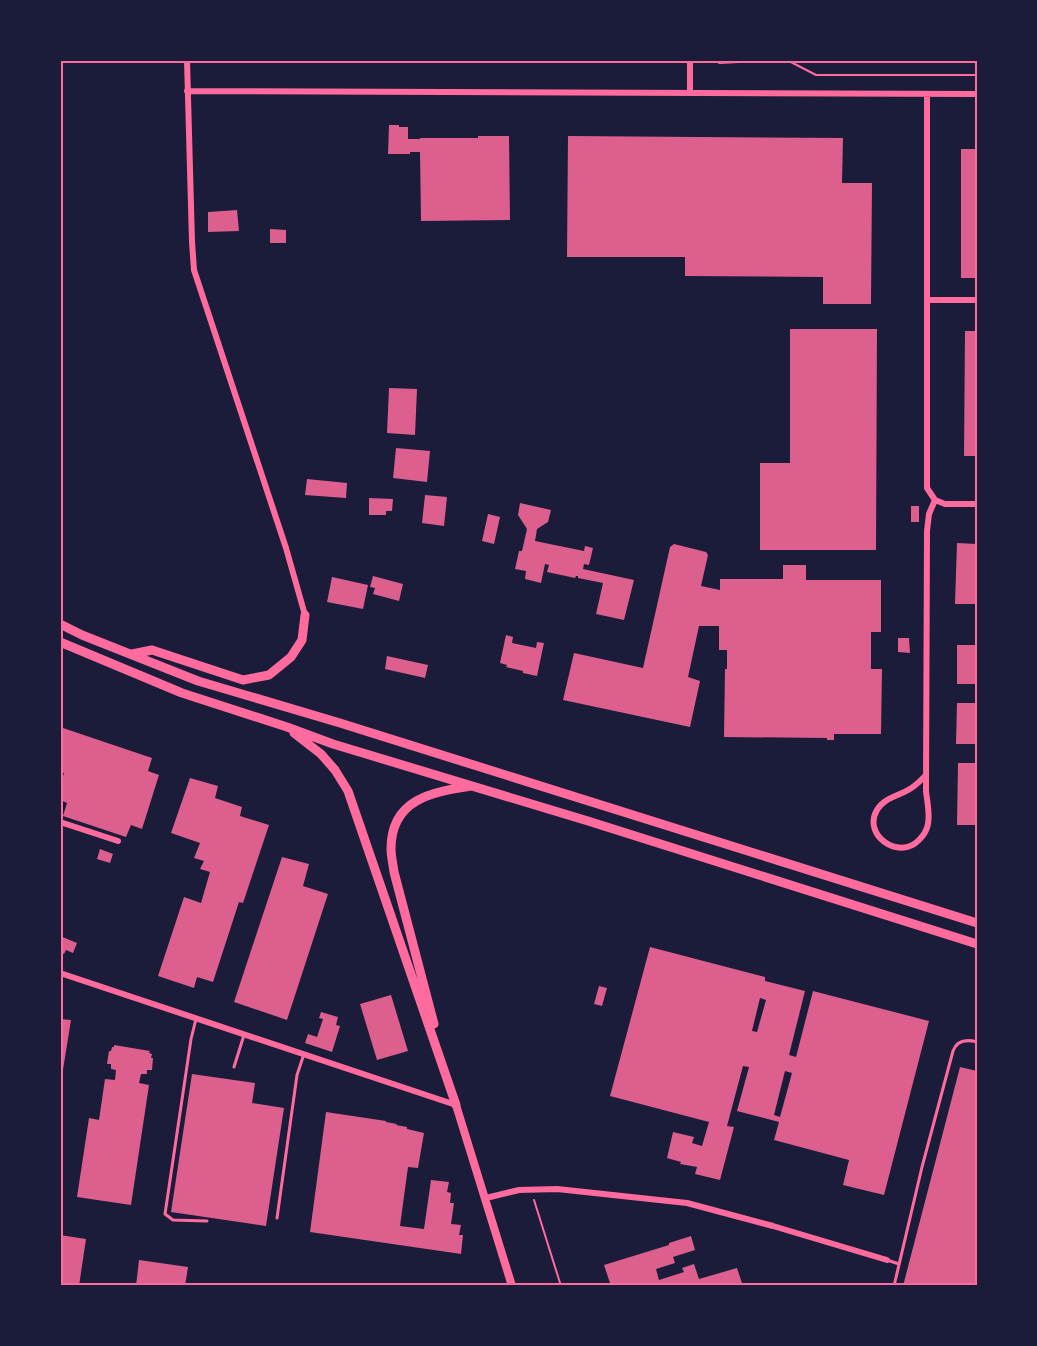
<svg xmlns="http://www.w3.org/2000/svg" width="1037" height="1346" font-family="Bitter,serif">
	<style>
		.building { fill: #dd5f8e; fill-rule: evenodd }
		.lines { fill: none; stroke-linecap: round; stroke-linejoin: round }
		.path { stroke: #ff6b9d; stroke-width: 2 }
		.service { stroke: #ff6b9d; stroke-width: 3 }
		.minor { stroke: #ff6b9d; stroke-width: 6 }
		.secondary { stroke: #ff6b9d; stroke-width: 8 }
		.trunk { stroke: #ff6b9d; stroke-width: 9 }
		.neatline { fill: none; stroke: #ff6b9d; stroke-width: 2 }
	</style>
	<rect width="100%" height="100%" fill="#1b1b3a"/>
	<path class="building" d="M389 125H399V127H408V139H420V138H478V136H509L510 220 421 221 420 152H410V154H388Z
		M568 136 843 138 842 183H872L871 304H823V277L685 276V257H567Z
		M961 149H977V278H961Z
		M237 210 239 231 208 232V212Z
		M270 229 286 230V243H270Z
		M790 329H877L876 550H760V463H790Z
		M965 331H977V456H964Z
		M389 388 417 389 415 435 387 433Z
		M396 448 430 451 427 482 393 478Z
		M307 479 347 483 346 498 305 495Z
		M425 495 447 497 444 526 422 523Z
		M369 498 393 499 392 511H386V515H369Z
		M520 503 551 510 548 522 537 529 535 541 584 551 585 546 593 548 589 565 584 564 583 569 634 580 624 620 596 614 603 583 578 578V576H576L575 578 547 572 549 565 545 564 541 583 525 579 526 571 515 569 519 551H522L527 529 518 515Z
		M911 506H919V522H911Z
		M488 514 500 517 494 544 482 541Z
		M957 543 977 544V604H955Z
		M674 544 706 552 708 555 701 586 720 590V579H783V565H806V580H881V632H871V669H882L881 734H834V740H827V738L724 737 725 669H727V650H719V626H699L688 677 700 681 690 727 563 700 574 653 643 668 670 547Z
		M373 576 403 584 399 601 373 594 375 588 370 587Z
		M332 577 368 585 363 609 327 602Z
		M506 635 513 637 512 643 536 648 537 642 544 643 537 676 523 673V671L506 667 507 665 500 663Z
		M898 638H909L910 653 898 652Z
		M957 645H977V684H957Z
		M387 656 428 665 425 678 385 669Z
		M957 703H977V744H956Z
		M60 727 152 758 148 771 159 775 142 829 131 825 126 837 63 816 67 803 60 800V786L64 773 60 772Z
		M958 763H977V825H957Z
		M190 778 218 786 215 798 242 807 240 816 269 825 243 903 239 902 213 982 197 977 194 988 158 976 184 897 201 903 210 872 200 869 204 861 194 858 200 843 171 833Z
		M100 849 113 854 110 863 97 859Z
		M282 857 309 864 303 886 328 894 287 1020 234 1002Z
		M60 936 77 943 73 953 66 950 64 954 60 952Z
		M650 947 765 977V981L805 991 789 1055 796 1057 813 991 929 1021 884 1195 843 1185 849 1160 774 1140 779 1122 737 1111 749 1067 743 1066 727 1126 734 1127 720 1180 695 1174 697 1167 680 1164 681 1162 667 1158 673 1132 694 1137 692 1143 702 1146 709 1122 610 1096ZM760 998 766 1000 757 1032 752 1031ZM785 1071 792 1073 780 1117 774 1115Z
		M599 986 607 988 602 1006 594 1004Z
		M391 995 408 1051 377 1060 360 1004Z
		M321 1012 338 1017 336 1025 340 1026 332 1052 305 1043 308 1034 317 1037 323 1019 319 1018Z
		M60 1019 71 1020 61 1082H60Z
		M114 1045 150 1051 149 1053 152 1054 151 1058H153L152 1070H147V1074H141L139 1083 149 1085 131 1205 77 1197 89 1118 99 1120 105 1079 115 1080 116 1070 111 1069V1064H107L109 1051H111L112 1047H114Z
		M960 1067 977 1071V1286H903Z
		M192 1074 255 1083 252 1103 284 1108 266 1226 171 1212Z
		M326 1112 386 1121V1122L397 1124 396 1125 407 1127V1129L424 1133 418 1168 408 1167 400 1226 424 1229 431 1180 449 1182 447 1192 451 1193 450 1203H454L451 1224 461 1225 459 1235H463L461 1254 310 1232Z
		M60 1235 86 1239 79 1286H60Z
		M691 1236 695 1250 673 1257 675 1263 656 1269 659 1280 684 1272 682 1268 694 1264 699 1279 737 1268 743 1286H611L604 1265 669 1245V1243Z
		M139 1260 188 1267 185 1286H136Z"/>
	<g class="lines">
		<path class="path" d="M718 60 719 63 781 60
			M787 60 816 75H977
			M534 1200 561 1286"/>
		<path class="service" d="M196 1019 191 1039 165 1214 173 1220 207 1221
			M234 1067 244 1035
			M277 1218 297 1075 304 1054
			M887 1260 899 1264
			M894 1286 922 1167 953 1051C957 1040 966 1039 977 1042"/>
		<path class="minor" d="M187 60 192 242 194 270 286 548 305 615
			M690 60V92
			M187 91 977 94
			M927 94V488L935 500
			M927 300H977
			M935 500 945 504H977
			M926 775C920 781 916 786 908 790 898 796 884 798 877 810 862 835 899 861 919 840 924 835 927 830 928 824 930 813 927 801 926 791L927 531 929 514 935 500
			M60 822 118 841
			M60 973 456 1105
			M486 1198 519 1190 557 1189 687 1203 773 1226 887 1260"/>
		<path class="secondary" d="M456 1105 512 1286"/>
		<path class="trunk" d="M60 624 82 635 198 681 340 723 977 923
			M60 642 182 693 287 727 333 744 588 821 977 944
			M132 654 152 650 243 680 269 675 291 657 302 640 305 615
			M294 733 321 754 335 770 348 791 456 1105
			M434 1024 394 872C393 864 391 856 391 849 391 799 432 792 471 786"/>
	</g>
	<rect width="1037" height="1346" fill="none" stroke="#1b1b3a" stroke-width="123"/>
	<rect x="62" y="62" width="914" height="1222" class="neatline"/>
</svg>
